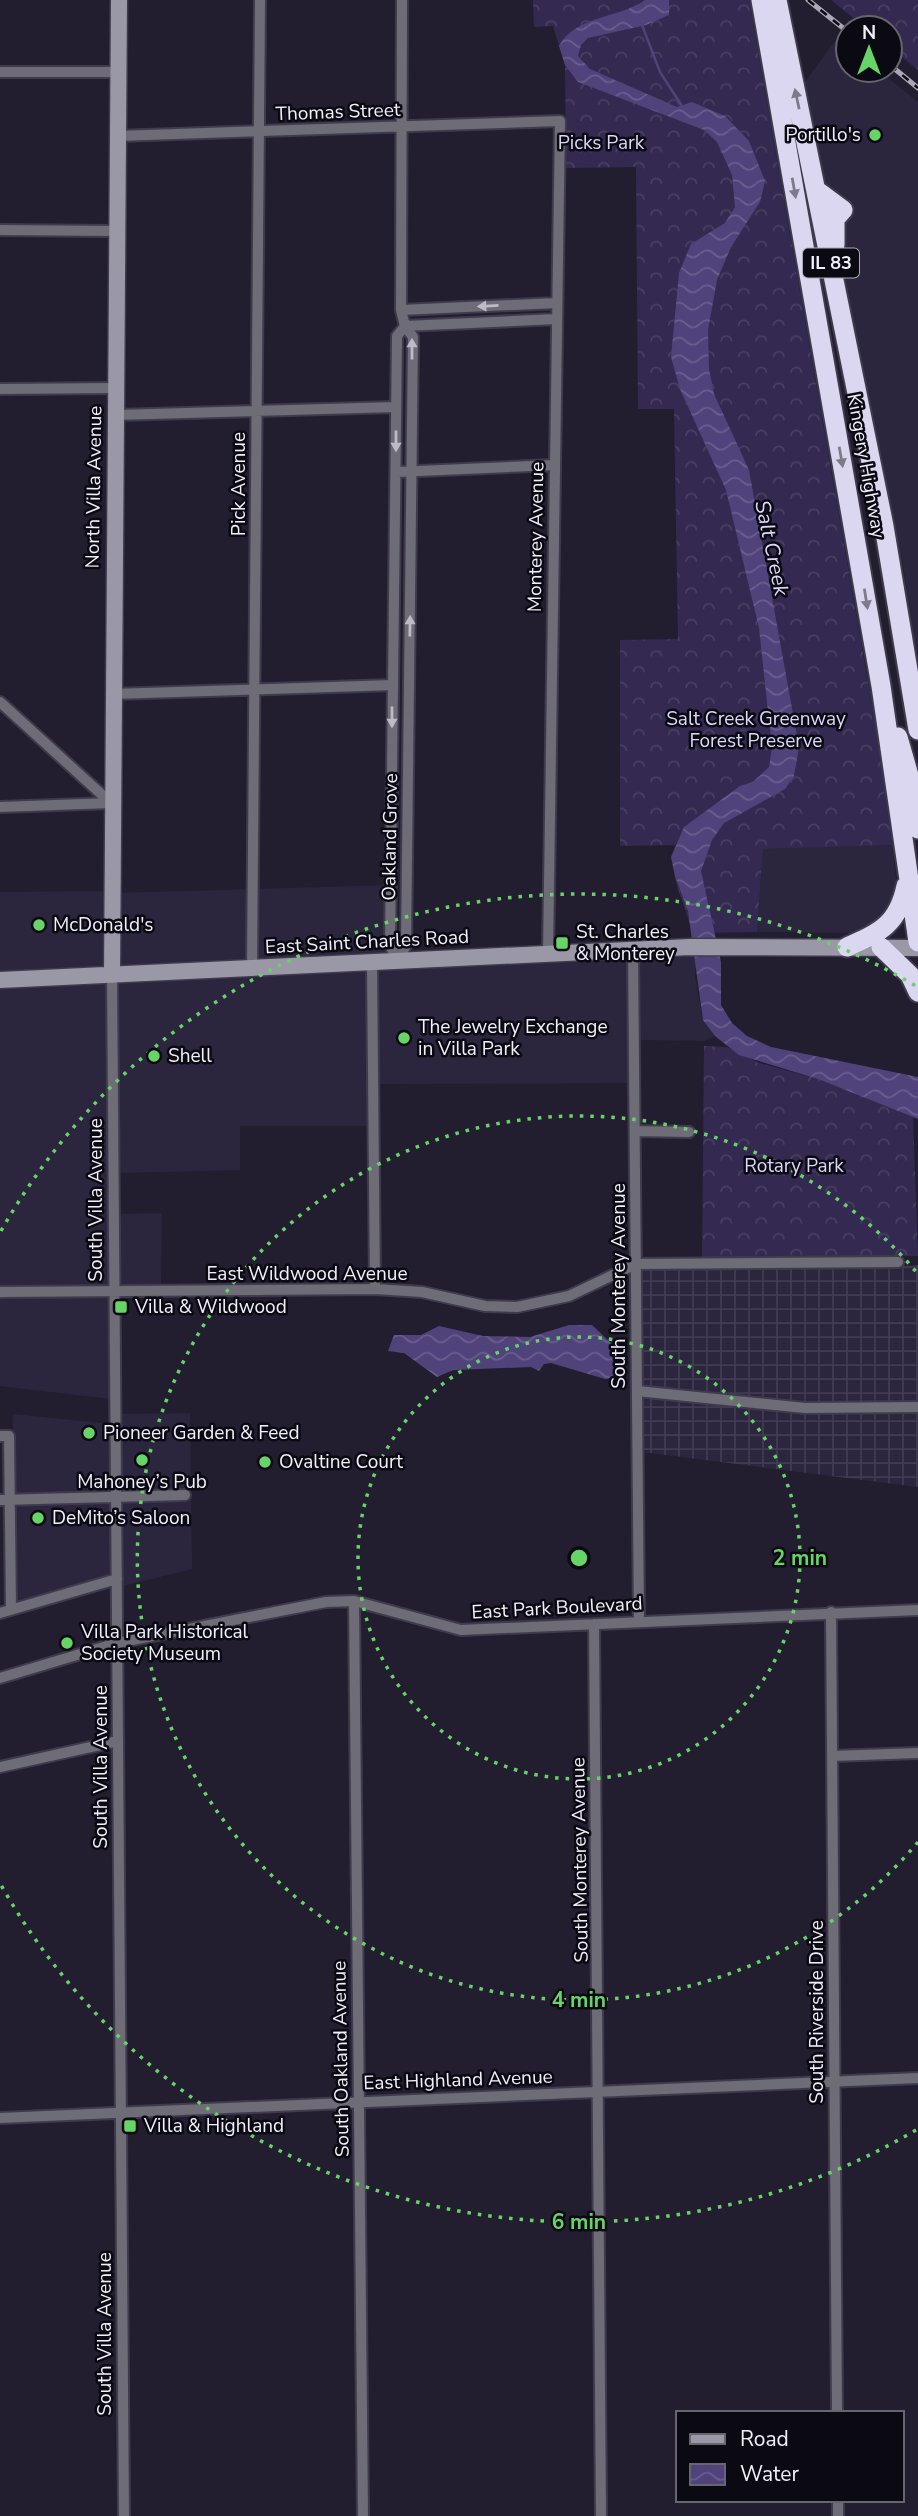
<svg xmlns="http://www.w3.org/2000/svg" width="918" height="2516" font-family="'Nunito Sans',sans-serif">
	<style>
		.built { fill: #2b263e }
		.industrial { fill: url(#industrial-grid) }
		.forest { fill: url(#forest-crowns) }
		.water { fill: url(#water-waves) }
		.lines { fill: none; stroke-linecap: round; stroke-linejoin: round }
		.stream { stroke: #50427a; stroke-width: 2.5 }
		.street-casing { stroke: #3f3b4d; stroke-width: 14 }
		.secondary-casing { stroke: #3f3b4d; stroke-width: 19 }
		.highway-casing { stroke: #3f3b4d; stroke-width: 23 }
		.street { stroke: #6e6c76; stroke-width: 10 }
		.secondary { stroke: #9a97a7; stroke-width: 16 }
		.highway { stroke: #dcd7f0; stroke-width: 19 }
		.rail-casing { stroke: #aaa8b6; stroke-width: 5 }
		.rail { stroke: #0b0911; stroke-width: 2.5; stroke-dasharray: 8; stroke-linecap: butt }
		.oneway { fill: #7e7a8c }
		.oneway2 { fill: #bdbbc6 }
		.ring { fill: none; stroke: #66d466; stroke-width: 3.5; stroke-dasharray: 3.5 7 }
		.poi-dot { fill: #66d466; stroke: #0b0911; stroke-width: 2.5 }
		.labels { text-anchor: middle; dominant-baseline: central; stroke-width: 5; stroke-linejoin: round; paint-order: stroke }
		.shield { fill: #0b0911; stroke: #acaab6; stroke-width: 2 }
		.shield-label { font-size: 18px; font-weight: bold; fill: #f1effc }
		.street-label { font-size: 19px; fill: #f1effc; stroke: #0b0911 }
		.poi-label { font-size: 19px; fill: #f1effc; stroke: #0b0911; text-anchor: start }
		.park-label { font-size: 19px; fill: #ddd7fa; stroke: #0b0911 }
		.water-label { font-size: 21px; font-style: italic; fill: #dfd8fc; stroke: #0b0911 }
		.centre { fill: #66d466; stroke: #0b0911; stroke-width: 3.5 }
		.ring-label { font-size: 21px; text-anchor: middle; font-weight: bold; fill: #66d466; stroke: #0b0911; stroke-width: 5; stroke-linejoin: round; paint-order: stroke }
	</style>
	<defs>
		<pattern id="industrial-grid" width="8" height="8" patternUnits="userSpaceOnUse" patternTransform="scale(1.75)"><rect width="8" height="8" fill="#2b263e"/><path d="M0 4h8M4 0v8" fill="none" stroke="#403b51"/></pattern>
		<pattern id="forest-crowns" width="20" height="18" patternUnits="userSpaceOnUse" patternTransform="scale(1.75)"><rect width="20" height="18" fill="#342a51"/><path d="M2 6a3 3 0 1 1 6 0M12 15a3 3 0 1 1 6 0" fill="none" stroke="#483f62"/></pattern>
		<pattern id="water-waves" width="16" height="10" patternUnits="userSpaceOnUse" patternTransform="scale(1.75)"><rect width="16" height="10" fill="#50427a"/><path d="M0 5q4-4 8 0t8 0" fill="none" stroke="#6a5e8e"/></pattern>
	</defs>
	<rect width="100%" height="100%" fill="#221e30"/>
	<path class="built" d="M838 37 848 45V70H878L918 102V665L903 565 802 86Z
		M892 845 898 895 897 909 863 933 757 932 763 849Z
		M394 885V957L116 971V893Z
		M110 891 109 972 0 976V892Z
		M696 953 695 976 703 1020 715 1036 704 1041 639 1040 638 955Z
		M629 955V1083L377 1084 376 967Z
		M369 966 370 1126H240V1170L118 1173 116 978Z
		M107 980 111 1288H0V984Z
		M162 1213 161 1287 117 1288 118 1214Z
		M111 1294V1399L0 1386V1295Z
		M190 1413 192 1569 119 1587 118 1414Z
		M13 1414 111 1424 114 1577 13 1606Z"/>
	<path class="industrial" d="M918 1265V1487L642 1452 639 1267Z"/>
	<path class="forest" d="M533 0H749L875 722 892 845 763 849 757 932 692 933C687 905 665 872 676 845L620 846V640L678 639 674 409H638L636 167 566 168 565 65 553 26 534 27Z
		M831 0H918V70L890 47V28H866Z
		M704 1046 727 1047 759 1063 818 1079 913 1117 918 1256 702 1258Z"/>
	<path class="water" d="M645 0H669V15L646 25 588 38 581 45 578 56 590 69 677 107 692 102 725 116 749 141 765 181 760 202 731 247 717 280 708 330 709 369 714 394 749 470 799 747 794 776 785 789 724 823 712 840 701 871 721 962V1005L732 1023 747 1036 771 1047 918 1077V1119L818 1079 739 1055 715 1036 703 1020 688 911 675 876 671 857 684 827 740 786 753 782 769 767 772 748 759 628 726 490 680 389 671 357 679 273 691 244 725 223 735 207 732 175 717 142 704 130 578 82 565 65 559 46C576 15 621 18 645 0Z
		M569 1325H592L615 1347 613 1378 605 1379 551 1363 544 1364 539 1371 531 1367 453 1370 437 1377 404 1353 388 1351 394 1335H421L439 1326 483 1336 530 1337Z"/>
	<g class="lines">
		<path class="stream" d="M642 25 660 72 682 106"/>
		<g class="street-casing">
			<path id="street" d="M0 72H118
				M117 136 560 121 548 955
				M0 230 117 231
				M401 310 557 303
				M405 326 556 319
				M0 389 117 388
				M116 415 396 407
				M396 472 554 465
				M112 694 393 685
				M0 702 111 803
				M0 807 111 803
				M633 951 639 1622
				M398 962 406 945 413 337 405 326 401 310 402 0
				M398 962 390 945 397 336 405 326
				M372 963 375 1289
				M252 968 260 0
				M112 975 124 2516
				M637 1131 689 1132
				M0 1292 375 1289 422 1292 485 1306 517 1307 569 1296 636 1264 898 1262
				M637 1391 805 1408 918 1407
				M0 1436H9L11 1609
				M0 1500 185 1495
				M354 1601 363 2516
				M831 1612 837 2413
				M0 1613 117 1579
				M594 1624 601 2516
				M0 1678 117 1643 326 1602 354 1601 461 1630 918 1610
				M832 1756 918 1753
				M0 1767 118 1741
				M0 2118 918 2078
				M838 2500V2516"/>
		</g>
		<g class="secondary-casing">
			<path id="secondary" d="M112 975 119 0
				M0 980 690 947 918 948"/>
		</g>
		<g class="highway-casing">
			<path id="highway" d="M761 0 881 686 918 942
				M777 0 884 526 918 730
				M816 190 843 210 835 219V245
				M898 737 912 786 918 829
				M847 947C881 932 898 924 906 886
				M881 947 910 975 918 992"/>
		</g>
		<use href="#street" class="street"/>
		<use href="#secondary" class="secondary"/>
		<use href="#highway" class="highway"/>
		<g class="rail-casing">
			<path id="rail" d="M808 0 848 32
				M890 65 918 88"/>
		</g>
		<use href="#rail" class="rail"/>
	</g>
	<defs><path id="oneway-solid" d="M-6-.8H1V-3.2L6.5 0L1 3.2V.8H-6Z" transform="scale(1.75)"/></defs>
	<g class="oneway">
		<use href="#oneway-solid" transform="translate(797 99) rotate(-102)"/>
		<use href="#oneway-solid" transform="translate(794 188) rotate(80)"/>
		<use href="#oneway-solid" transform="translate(841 457) rotate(80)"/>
		<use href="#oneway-solid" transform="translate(866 599) rotate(81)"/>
	</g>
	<g class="oneway2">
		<use href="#oneway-solid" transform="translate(488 306) rotate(177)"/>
		<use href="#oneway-solid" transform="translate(412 349) rotate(-90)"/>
		<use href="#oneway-solid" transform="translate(396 441) rotate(90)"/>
		<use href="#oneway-solid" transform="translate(410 626) rotate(-89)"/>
		<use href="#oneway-solid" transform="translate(392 717) rotate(90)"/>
	</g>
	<g class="ring">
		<circle cx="579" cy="1558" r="221"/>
		<path d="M918 1842A442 442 0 1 1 918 1274"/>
		<path d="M916 2130A664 664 0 0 1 1 1885M1 1231A664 664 0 0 1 916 986"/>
	</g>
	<g class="poi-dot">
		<circle cx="875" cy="135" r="7"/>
		<circle cx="39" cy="925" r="7"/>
		<rect x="555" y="936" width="14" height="14" rx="3.5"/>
		<circle cx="404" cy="1038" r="7"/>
		<circle cx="154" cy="1056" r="7"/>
		<rect x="114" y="1300" width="14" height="14" rx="3.5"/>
		<circle cx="89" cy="1433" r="7"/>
		<circle cx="142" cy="1460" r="7"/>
		<circle cx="265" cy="1462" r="7"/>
		<circle cx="38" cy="1518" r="7"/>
		<circle cx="67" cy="1643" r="7"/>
		<rect x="123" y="2119" width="14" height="14" rx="3.5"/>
	</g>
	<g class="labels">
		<rect class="shield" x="803" y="248.5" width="56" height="29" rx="5"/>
		<g class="shield-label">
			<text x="831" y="263">IL 83</text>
		</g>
		<g class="street-label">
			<text transform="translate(338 112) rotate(-2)">Thomas Street</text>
			<text transform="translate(866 466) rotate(80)">Kingery Highway</text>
			<text transform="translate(239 484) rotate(-90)">Pick Avenue</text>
			<text transform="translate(94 487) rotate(-89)">North Villa Avenue</text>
			<text transform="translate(536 537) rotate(-89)">Monterey Avenue</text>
			<text transform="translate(390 837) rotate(-89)">Oakland Grove</text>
			<text transform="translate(367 942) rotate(-3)">East Saint Charles Road</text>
			<text transform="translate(96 1200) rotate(-90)">South Villa Avenue</text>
			<text x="307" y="1274">East Wildwood Avenue</text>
			<text transform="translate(619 1286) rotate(-90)">South Monterey Avenue</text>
			<text transform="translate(557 1608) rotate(-3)">East Park Boulevard</text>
			<text transform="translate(101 1767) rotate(-90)">South Villa Avenue</text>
			<text transform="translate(580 1860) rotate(-91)">South Monterey Avenue</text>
			<text transform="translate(817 2012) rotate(-90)">South Riverside Drive</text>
			<text transform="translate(341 2059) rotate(-91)">South Oakland Avenue</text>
			<text transform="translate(458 2080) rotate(-2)">East Highland Avenue</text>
			<text transform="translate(105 2334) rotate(-90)">South Villa Avenue</text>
		</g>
		<g class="poi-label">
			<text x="861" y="135" text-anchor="end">Portillo's</text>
			<text x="53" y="925">McDonald's</text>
			<text x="576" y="932">St. Charles<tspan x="576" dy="22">&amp; Monterey</tspan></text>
			<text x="418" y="1027">The Jewelry Exchange<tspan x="418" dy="22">in Villa Park</tspan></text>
			<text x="168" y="1056">Shell</text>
			<text x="135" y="1307">Villa &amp; Wildwood</text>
			<text x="103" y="1433">Pioneer Garden &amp; Feed</text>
			<text x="279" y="1462">Ovaltine Court</text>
			<text x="142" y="1482" text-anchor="middle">Mahoney’s Pub</text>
			<text x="52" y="1518">DeMito’s Saloon</text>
			<text x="81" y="1632">Villa Park Historical<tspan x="81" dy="22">Society Museum</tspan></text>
			<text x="144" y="2126">Villa &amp; Highland</text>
		</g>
		<g class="park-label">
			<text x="601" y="143">Picks Park</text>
			<text x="756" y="719">Salt Creek Greenway<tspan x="756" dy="22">Forest Preserve</tspan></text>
			<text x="794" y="1166">Rotary Park</text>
		</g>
		<g class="water-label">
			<text transform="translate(772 548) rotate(78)">Salt Creek</text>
		</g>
	</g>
	<circle cx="579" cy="1558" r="10" class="centre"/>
	<g class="ring-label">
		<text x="800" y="1565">2 min</text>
		<text x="579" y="2007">4 min</text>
		<text x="579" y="2229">6 min</text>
	</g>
	<rect x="676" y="2411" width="228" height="91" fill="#0b0911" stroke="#67656f" stroke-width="2"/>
	<rect x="690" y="2434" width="35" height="10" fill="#9a97a7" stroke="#67656f" stroke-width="2"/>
	<text x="740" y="2446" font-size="21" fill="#f1effc">Road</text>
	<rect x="690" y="2464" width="35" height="21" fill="url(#water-waves)" stroke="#67656f" stroke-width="2"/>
	<text x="740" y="2481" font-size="21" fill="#f1effc">Water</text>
	<g transform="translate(869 49)"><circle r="33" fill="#0b0911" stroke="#67656f" stroke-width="2"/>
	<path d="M0-5L12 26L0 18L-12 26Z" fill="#66d466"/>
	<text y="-10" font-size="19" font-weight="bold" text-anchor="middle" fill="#f1effc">N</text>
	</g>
</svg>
